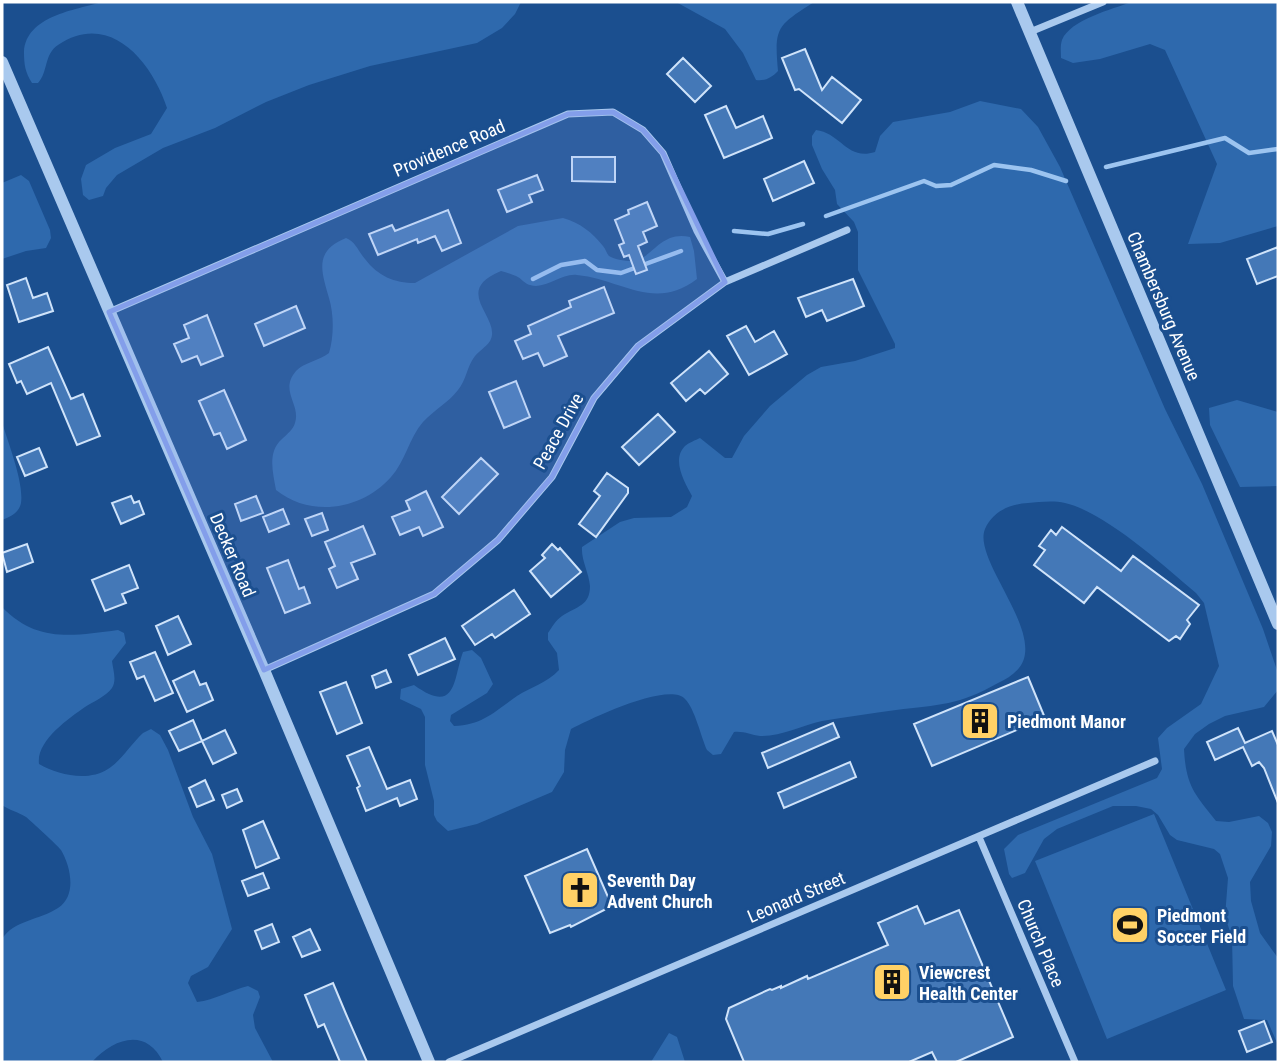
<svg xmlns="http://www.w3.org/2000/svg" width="1280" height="1064" font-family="'Roboto Condensed',sans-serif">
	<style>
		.green { fill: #2e69ad }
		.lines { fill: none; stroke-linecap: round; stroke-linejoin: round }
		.stream { stroke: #9cc4f0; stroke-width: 4.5 }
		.building { fill: #4478b7; stroke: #cfe3fa; stroke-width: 2 }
		.minor { stroke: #a9c9ee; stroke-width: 7 }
		.tertiary { stroke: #a9c9ee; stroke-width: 12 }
		.marked { fill: #839eea; fill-opacity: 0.2; stroke: #839eea; stroke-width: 5; stroke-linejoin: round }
		.labels { text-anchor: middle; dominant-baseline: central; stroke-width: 6; stroke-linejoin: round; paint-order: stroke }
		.street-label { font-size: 18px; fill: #fff; stroke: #1b4f8f }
		.poi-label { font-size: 18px; font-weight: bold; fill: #fff; stroke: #1b4f8f; text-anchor: start }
	</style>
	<rect width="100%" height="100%" fill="#1b4f8f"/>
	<path class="green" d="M102 2H521L515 14 502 28 477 43 370 66 309 85 266 102 215 128 163 148 117 175 106 188 103 196 89 200 83 195 81 179 86 165 115 148 151 134 167 108C152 62 110 10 58 45 44 54 48 72 38 83H32C25 72 24 64 24 52 26 16 75 10 102 2Z
		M676 2H814C777 26 774 27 778 71 771 78 766 81 756 80L743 53 725 29Z
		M1132 2H1278V226L1220 243 1188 244 1217 164 1165 50 1150 44 1100 59 1073 63 1061 58C1061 52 1060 46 1062 40 1070 20 1112 9 1132 2Z
		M980 101 1021 109 1038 127 1060 167 1165 409 1202 484 1263 629 1278 673V690L1264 707 1225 716 1209 724 1195 734 1184 749C1186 786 1194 793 1216 821L1229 822 1259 816 1268 823 1272 832 1271 846 1250 882 1251 901 1260 933 1278 958V1045L1267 1020 1244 1019 1233 986 1232 937 1225 917 1228 878 1220 854 1214 849 1177 840 1170 835 1158 815 1151 809 1136 806H1113L1057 829 1044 839 1025 873 1012 878 1009 874 1004 849 1018 835 1157 778 1162 769 1158 738 1167 728 1201 704 1219 666 1204 603 1196 593C1164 566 1105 512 1065 503 1053 500 1039 502 1028 503 1010 504 993 511 985 529 972 560 1047 634 1019 668 1013 675 1006 679 998 683 960 705 938 705 896 710 872 713 847 717 822 721 803 725 780 737 760 736 751 735 744 731 734 732L721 754 713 755 707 750C701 737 695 709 685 699 669 681 590 719 571 729L565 750 564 772 552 792 477 824 448 831 437 821 434 815V801L425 765V717L421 709 400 699 401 689 414 685C457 716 453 679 463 652L472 650 481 658 493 684 487 693 451 715 450 721 454 726C483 725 495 711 517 696 531 687 547 683 559 670L557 653 548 640V633C552 627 556 620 562 616 577 606 590 606 590 586 589 573 581 560 582 547L620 522 634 518 671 517 687 507 692 496C685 483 671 460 685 446 688 443 696 440 700 438L725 458H732L744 436 770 406 807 375 821 367 855 361 895 348V344L858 270V232L854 222 837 204 835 190 822 169 812 145V136L816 130C841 133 847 161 875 152L880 136 893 122 950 112Z
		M21 175 29 181 50 230 51 238 46 248 26 251 2 259V183Z
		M563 218C580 223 592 232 603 246 606 249 606 253 609 256 613 259 625 261 631 261 651 262 659 230 690 237L694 251 697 279C654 312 621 279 577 275 561 273 546 290 530 285 525 284 521 278 516 276 511 274 506 272 501 271 450 292 503 318 490 341 486 347 479 351 475 356 467 366 466 381 458 390 449 402 434 410 423 422 409 438 405 462 391 477 362 510 311 518 276 490 273 473 267 452 282 439 287 434 293 430 295 423 301 404 279 391 296 371 303 363 320 360 329 353 334 336 334 315 329 298 321 270 314 251 346 238 356 242 358 251 365 259 378 276 394 283 415 283L518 226Z
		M1237 400 1278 412V486L1240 487 1210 425 1209 408Z
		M2 422C8 443 24 482 21 503 19 513 10 517 2 520Z
		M2 607C37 643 72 636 118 630L124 633 126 643 112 661C113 670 117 680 112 688 106 696 93 702 85 707 68 719 36 741 39 764 58 775 88 782 108 769 121 761 131 744 143 733L151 729 160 735 168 750 193 817 212 854 232 929 208 967 191 976 188 983 197 1002C215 1000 231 990 248 986L258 991 260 997 253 1015 255 1028 273 1062H163C146 1027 114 1038 92 1062H2V939C14 920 40 920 58 908 77 896 71 867 61 850 59 847 30 820 26 817 18 812 9 810 2 805Z
		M1154 814 1226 990 1107 1039 1035 861Z
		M669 1033 677 1037 685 1062H651Z"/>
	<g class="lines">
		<path class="stream" d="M1106 167 1225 138 1249 153 1278 149
			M826 216 924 181 936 186 951 185 994 165 1031 170 1066 181
			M734 231 768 234 803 224
			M533 279 561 265 585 261 597 270 621 273 681 251"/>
	</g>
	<path class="building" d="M805 49 822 90 832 77 861 100 842 123 799 89 795 90 782 58Z
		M683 58 711 86 695 102 667 74Z
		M726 106 736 128 763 116 772 138 724 158 705 115Z
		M572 157H615V182L572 181Z
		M804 161 814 183 773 201 764 179Z
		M537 175 543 190 529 195 532 202 507 212 498 190Z
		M647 202 657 226 643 232 647 242 638 246 647 270 636 274 629 255 624 257 619 245 624 243 615 220 629 214 628 210Z
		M448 210 461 243 442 251 435 236 418 243 417 239 378 255 369 234 392 225 395 231Z
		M1278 247V276L1257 284 1247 259Z
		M26 278 33 298 47 293 53 311 19 322 7 285Z
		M853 279 864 306 827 321 822 310 806 317 798 298Z
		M604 287 614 313 558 336 567 356 544 366 538 353 523 359 515 341 531 334 528 326 571 307 569 301Z
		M296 306 305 328 264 346 255 324Z
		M207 315 223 356 201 365 197 356 182 362 174 344 189 338 184 325Z
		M746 326 755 342 774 331 787 354 749 375 727 336Z
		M48 347 71 399 83 394 100 436 77 445 51 383 27 394 21 381 17 383 9 364Z
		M709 351 728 374 705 394 700 389 686 401 671 383Z
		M516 381 530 417 504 428 489 392Z
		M224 390 246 440 227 449 220 433 214 435 199 401Z
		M658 414 675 432 639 465 622 447Z
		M39 448 47 467 25 476 17 457Z
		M481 458 498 474 459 514 442 497Z
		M607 473 628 488V493L596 537 579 524 600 496 594 491Z
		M426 491 443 527 423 536 419 527 400 535 392 517 410 510 406 501Z
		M131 496 134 503 139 501 144 514 121 524 112 503Z
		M256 496 263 513 241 521 235 504Z
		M283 509 289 524 269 532 263 517Z
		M322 513 328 530 312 536 305 519Z
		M363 526 375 554 351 563 358 579 337 588 329 569 335 566 325 542Z
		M1062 527 1121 571 1133 556 1199 605 1187 620 1190 624 1180 639 1176 636 1169 641 1097 587 1084 603 1034 565 1045 550 1039 546 1051 530 1056 535Z
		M27 544 33 562 7 572 2 553Z
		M552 544 558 550 560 548 581 572 551 597 530 571 545 558 542 555Z
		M288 560 299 589 304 587 310 603 285 613 267 568Z
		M129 565 138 588 122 594 126 603 105 611 92 580Z
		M514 590 530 614 495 638 492 634 475 645 462 626Z
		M178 616 191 644 168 655 156 626Z
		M445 638 455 659 418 675 409 655Z
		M155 652 173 693 155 701 144 676 137 679 130 662Z
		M386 670 391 682 376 688 372 676Z
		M194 671 200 685 206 683 213 700 187 712 173 681Z
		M1028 677 1045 718 932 766 914 724Z
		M346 682 362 723 337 734 320 692Z
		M193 720 202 741 225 730 236 753 213 764 202 741 179 751 169 731Z
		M833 723 839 737 768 768 762 753Z
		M1238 728 1245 743 1272 731 1278 745V803L1264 768 1259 762 1252 766 1243 747 1215 760 1207 742Z
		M369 747 387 789 410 780 417 799 400 806 397 798 366 811 357 788 360 786 347 756Z
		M850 762 856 777 784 808 778 793Z
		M205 780 214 800 197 807 189 788Z
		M237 789 242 801 227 808 222 795Z
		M263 821 279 858 256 868 243 830Z
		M587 849 612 906 571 927 570 925 550 933 525 876Z
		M263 873 269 888 248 896 242 881Z
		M917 906 925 924 959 910 1013 1037 956 1062H937L932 1052 909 1062H744L726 1019 729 1008 770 989 772 990 781 986V988L807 976 808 979 888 945 878 923Z
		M272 924 279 942 262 949 255 931Z
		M310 929 320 950 302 957 293 937Z
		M333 983 346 1014 367 1062H340L324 1024 318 1027 305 995Z
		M1264 1021 1272 1042 1247 1052 1239 1031Z"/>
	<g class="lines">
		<path class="minor" d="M1030 32 1103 2
			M109 312 568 114 613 112 643 130 663 153 697 231 725 282
			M264 670 434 594 498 540 552 477 594 398 638 346 725 282 847 230
			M979 837 1075 1062
			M449 1062 1155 761"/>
		<path class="tertiary" d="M1017 2 1278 624
			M2 62 264 670 429 1062"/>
	</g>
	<path class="marked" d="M613 112 643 130 663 153 725 282 638 346 594 398 552 477 498 540 434 594 264 670 109 312 568 114Z"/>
	<defs>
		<g id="building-square" transform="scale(2.0125)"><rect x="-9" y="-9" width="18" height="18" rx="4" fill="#ffd166" stroke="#1b4f8f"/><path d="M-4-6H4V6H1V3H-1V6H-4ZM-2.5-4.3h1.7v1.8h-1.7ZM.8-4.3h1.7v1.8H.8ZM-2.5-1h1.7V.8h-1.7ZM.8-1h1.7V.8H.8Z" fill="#111"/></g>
		<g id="church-square" transform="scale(2.0125)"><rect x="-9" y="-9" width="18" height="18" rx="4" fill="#ffd166" stroke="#1b4f8f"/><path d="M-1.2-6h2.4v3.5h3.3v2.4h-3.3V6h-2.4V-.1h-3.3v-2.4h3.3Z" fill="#111"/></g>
		<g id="stadium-square" transform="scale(2.0125)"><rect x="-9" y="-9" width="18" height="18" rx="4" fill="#ffd166" stroke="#1b4f8f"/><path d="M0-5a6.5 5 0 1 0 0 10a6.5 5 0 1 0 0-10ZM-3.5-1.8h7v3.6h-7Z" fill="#111"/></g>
	</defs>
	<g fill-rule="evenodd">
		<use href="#building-square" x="980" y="721"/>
		<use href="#church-square" x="580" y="890"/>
		<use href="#stadium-square" x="1130" y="925"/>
		<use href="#building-square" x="892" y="982"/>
	</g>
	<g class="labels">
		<g class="street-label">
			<text transform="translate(449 148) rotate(-23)">Providence Road</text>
			<text transform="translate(1164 306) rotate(67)">Chambersburg Avenue</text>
			<text transform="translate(558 431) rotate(-61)">Peace Drive</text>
			<text transform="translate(233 555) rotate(67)">Decker Road</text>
			<text transform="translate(796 897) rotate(-23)">Leonard Street</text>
			<text transform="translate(1041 943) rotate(67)">Church Place</text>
		</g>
		<g class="poi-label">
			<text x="1007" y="721">Piedmont Manor</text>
			<text x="607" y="880">Seventh Day<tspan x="607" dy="21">Advent Church</tspan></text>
			<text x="1157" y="915">Piedmont<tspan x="1157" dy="21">Soccer Field</tspan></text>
			<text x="919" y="972">Viewcrest<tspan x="919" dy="21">Health Center</tspan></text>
		</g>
	</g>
	<rect width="1280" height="1064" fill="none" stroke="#ffffff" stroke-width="7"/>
</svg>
